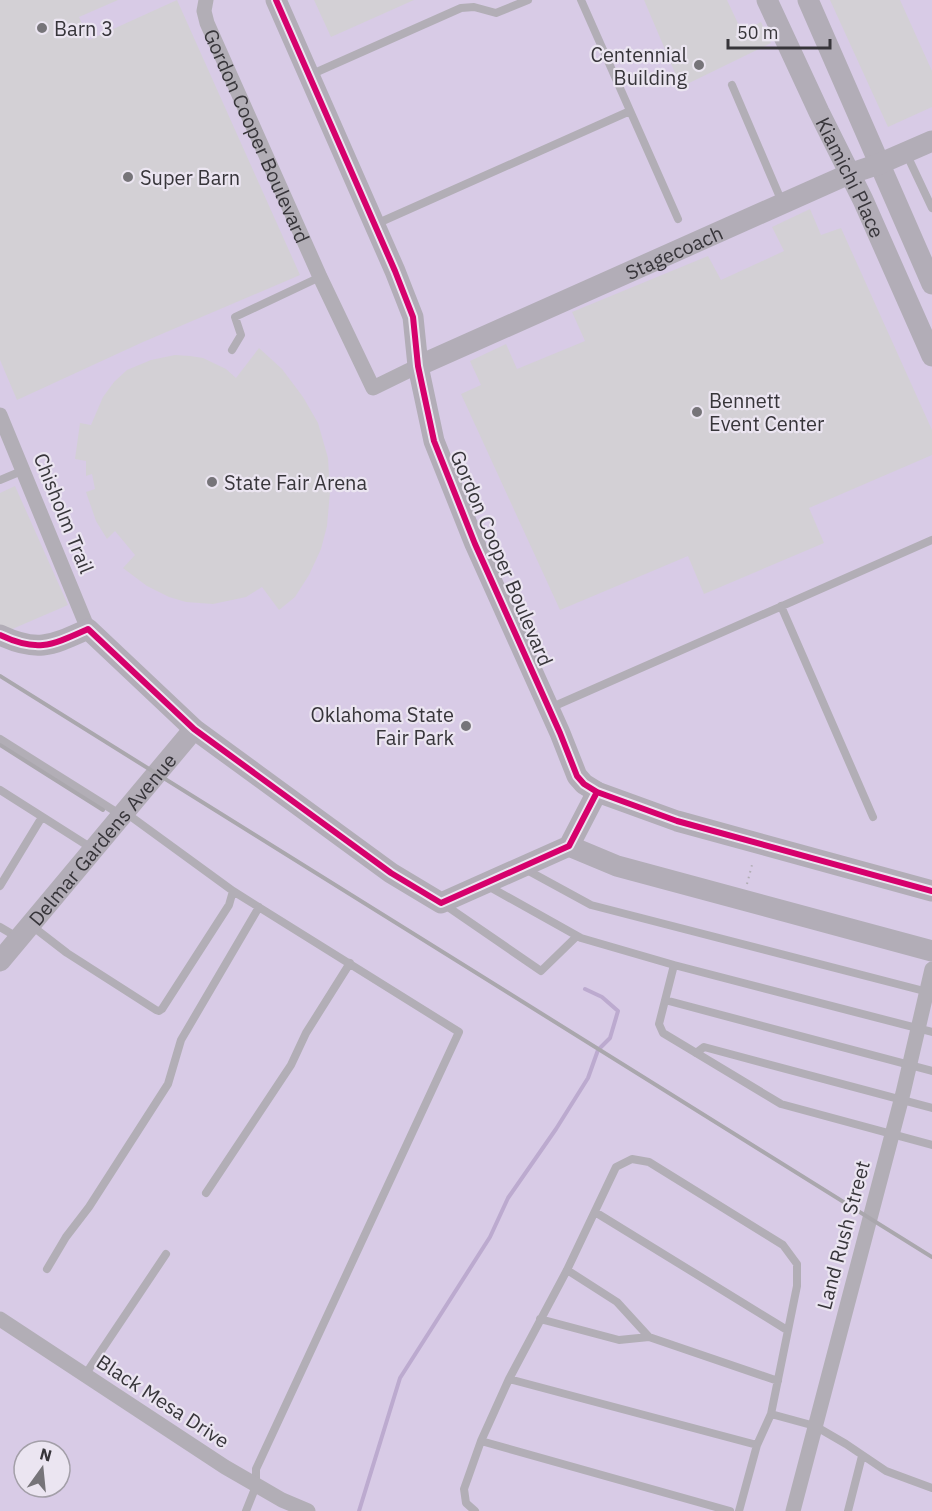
<svg xmlns="http://www.w3.org/2000/svg" width="932" height="1511" font-family="'IBM Plex Sans',sans-serif">
	<style>
		.green { fill: #d8cbe6; fill-rule: evenodd }
		.lines { fill: none; stroke-linecap: round; stroke-linejoin: round }
		.stream { stroke: #bcaacf; stroke-width: 4 }
		.building { fill: #d3d0d5 }
		.path { stroke: #b0adb3; stroke-width: 2; stroke-dasharray: 1.5 4.5; stroke-linecap: butt }
		.lane { stroke: #b2aeb6; stroke-width: 8 }
		.street { stroke: #b2aeb6; stroke-width: 15 }
		.secondary { stroke: #b2adb7; stroke-width: 21 }
		.rail { stroke: #aaa7ad; stroke-width: 4 }
		.cycleway-casing { stroke: #ebe5f1; stroke-width: 10 }
		.cycleway { stroke: #d6006c; stroke-width: 6 }
		.poi-dot { fill: #767479; stroke: #ebe5f1; stroke-width: 2 }
		.labels { text-anchor: middle; dominant-baseline: central; stroke-width: 4.5; stroke-linejoin: round; paint-order: stroke }
		.poi-label { font-size: 20px; fill: #37353a; stroke: #ebe5f1; text-anchor: start }
		.street-label { font-size: 20px; fill: #37353a; stroke: #ebe5f1 }
	</style>
	<rect width="100%" height="100%" fill="#ebe8ee"/>
	<path class="green" d="M0 0H932V1511H0ZM24 1451H60V1487H24Z"/>
	<g class="lines">
		<path class="stream" d="M359 1511 400 1378 490 1237 508 1198 556 1129 588 1078 598 1050 610 1038 618 1011 602 997 585 989"/>
	</g>
	<path class="building" d="M0 0H118L79 17 89 40 177 0 300 275 143 342 17 400 0 360Z
		M314 0H414L331 37Z
		M644 0H727L742 32 761 22 771 43 681 87Z
		M830 0H900L932 71V107L888 127Z
		M810 209 821 235 841 228 932 430V455L809 508 824 543 704 594 688 556 560 610 461 394 481 385 470 361 506 344 517 369 585 341 572 312 708 256 721 280 784 251 772 227Z
		M259 348 282 369 303 397 318 423 328 458 330 492 327 526 321 549 309 575 295 597 279 610 262 587 246 597 213 604 186 602 169 597 147 586 123 568 135 555 115 531 107 539 96 521 86 492 95 489 92 474 86 476V461L75 459 80 423 91 425 103 397 114 382 127 370 151 360 175 355 190 356 203 358 226 369 236 378Z
		M15 486 68 605 3 633 0 626V493Z"/>
	<g class="lines">
		<path class="path" d="M747 884 753 861"/>
		<path class="lane" d="M581 0 678 219
			M310 75 461 8 474 7 496 13 528 0
			M732 85 782 202
			M906 153 932 208
			M376 224 630 111
			M232 350 241 335 235 317 320 277
			M0 480 24 470
			M781 606 873 817
			M550 708 932 540
			M0 739 121 815
			M0 790 93 849
			M525 869 591 905 928 992
			M0 886 42 817
			M488 886 581 938 674 965 659 1024 663 1033 781 1104 932 1145
			M233 891 459 1032 256 1469V1486L246 1511
			M445 905 541 971 577 936
			M32 926 67 953 156 1010 159 1011 162 1009 229 905 233 891 126 813
			M0 927 17 937
			M674 965 932 1032
			M665 1000 932 1071
			M696 1053 704 1047 932 1108
			M206 1193 291 1065 306 1033 350 963
			M595 1212 787 1330
			M47 1269 66 1237 89 1207 168 1084 181 1040 259 907
			M567 1270 617 1302 649 1337 778 1381
			M540 1319 619 1340 649 1337
			M85 1375 166 1254
			M509 1379 757 1445
			M771 1414 815 1426 846 1444 886 1471 932 1488
			M481 1441 730 1511
			M475 1511 466 1503 464 1489 481 1441 509 1379 567 1270 616 1167 632 1159 649 1162 783 1245 797 1264V1286L771 1414 757 1445 739 1511
			M848 1511 862 1456"/>
		<g class="street">
			<path id="s1" d="M206 0 204 11 207 23 320 277 373 388 418 366"/>
			<path d="M0 415 88 629"/>
			<path d="M0 1319 225 1467 282 1500 308 1511"/>
			<path d="M793 1511 903 1093 932 969"/>
		</g>
		<g class="secondary">
			<path d="M276 0 395 271 413 317 418 366 434 441 475 544 560 733 577 776 584 784 597 792 677 821 932 891"/>
			<path id="s2" d="M767 0 819 112 863 200 932 356"/>
			<path d="M808 0 932 284"/>
			<path id="s3" d="M418 366 849 174 879 164 932 141"/>
			<path d="M0 635C38 653 52 645 88 629L194 729 391 873 441 903 569 846 597 792"/>
			<path d="M569 846 617 866 932 951"/>
			<path id="s4" d="M0 961 194 729"/>
		</g>
		<path class="rail" d="M0 676 932 1257
			M0 745 103 810"/>
		<g class="cycleway-casing">
			<path id="cycleway" d="M276 0 395 271 413 317 418 366 434 441 475 544 560 733 577 776 584 784 597 792 677 821 932 891
				M0 635C38 653 52 645 88 629L194 729 391 873 441 903 569 846 597 792"/>
		</g>
		<use href="#cycleway" class="cycleway"/>
	</g>
	<g class="poi-dot">
		<circle cx="42" cy="28" r="6"/>
		<circle cx="699" cy="65" r="6"/>
		<circle cx="128" cy="177" r="6"/>
		<circle cx="697" cy="412" r="6"/>
		<circle cx="212" cy="482" r="6"/>
		<circle cx="466" cy="726" r="6"/>
	</g>
	<g class="labels">
		<g class="poi-label">
			<text x="54" y="28">Barn 3</text>
			<text x="687" y="54" text-anchor="end">Centennial<tspan x="687" dy="23">Building</tspan></text>
			<text x="140" y="177">Super Barn</text>
			<text x="709" y="400">Bennett<tspan x="709" dy="23">Event Center</tspan></text>
			<text x="224" y="482">State Fair Arena</text>
			<text x="454" y="714" text-anchor="end">Oklahoma State<tspan x="454" dy="23">Fair Park</tspan></text>
		</g>
		<g class="street-label">
			<text stroke="none"><textPath href="#s1" startOffset="147">Gordon Cooper Boulevard</textPath></text>
			<text stroke="none"><textPath href="#s2" startOffset="196">Kiamichi Place</textPath></text>
			<text stroke="none"><textPath href="#s3" startOffset="280">Stagecoach</textPath></text>
			<text transform="translate(64 513) rotate(68)">Chisholm Trail</text>
			<text transform="translate(502 558) rotate(67)">Gordon Cooper Boulevard</text>
			<text stroke="none"><textPath href="#s4" startOffset="159">Delmar Gardens Avenue</textPath></text>
			<text transform="translate(843 1235) rotate(-75)">Land Rush Street</text>
			<text transform="translate(163 1401) rotate(33)">Black Mesa Drive</text>
		</g>
	</g>
	<g transform="translate(42 1469) rotate(15)"><circle r="28" fill="#ebe5f1" stroke="#a39fa8" stroke-width="1.5"/>
	<path d="M0-4.5L10 22L0 15L-10 22Z" fill="#767479"/>
	<text y="-9" font-size="16" font-weight="bold" text-anchor="middle" fill="#37353a">N</text>
	</g>
	<path d="M728 39v9h102v-9" fill="none" stroke="#37353a" stroke-width="3"/>
	<text x="737" y="39" font-size="18" fill="#37353a" stroke="#ebe5f1" stroke-width="4.5" paint-order="stroke">50 m</text>
</svg>
